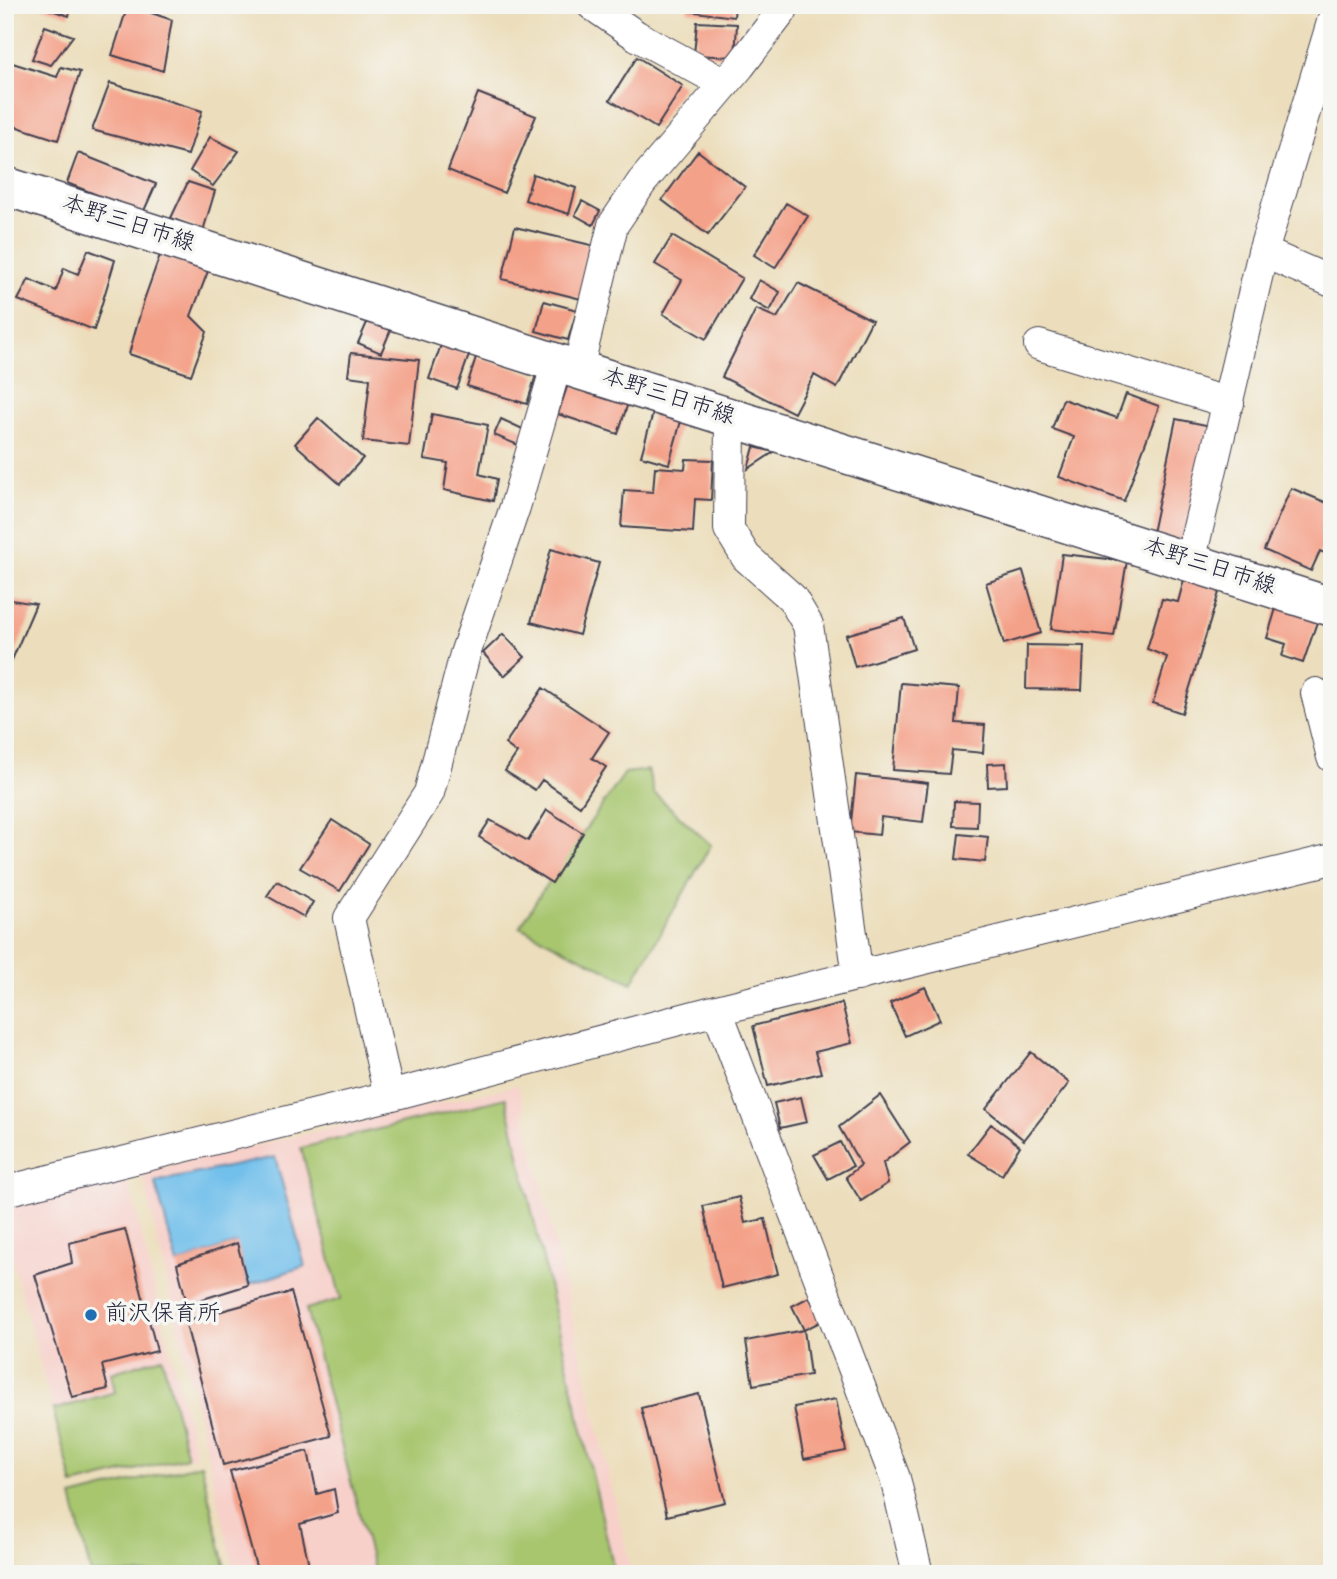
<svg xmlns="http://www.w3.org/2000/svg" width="1337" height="1579" font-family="'Gochi Hand','Klee One',sans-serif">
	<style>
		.built { fill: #f7d0ca }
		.green { fill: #a7c66e; stroke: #647454; stroke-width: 2 }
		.water { fill: #71bfeb; stroke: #4a7093; stroke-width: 2 }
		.building { fill: #f4a189 }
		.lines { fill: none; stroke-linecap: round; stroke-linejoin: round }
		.street-casing { stroke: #403e4e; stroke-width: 32 }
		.secondary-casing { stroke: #403e4e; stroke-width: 41 }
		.street { stroke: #fff; stroke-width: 30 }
		.secondary { stroke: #fff; stroke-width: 38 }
		.poi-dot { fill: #1f6fb2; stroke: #f6f6f2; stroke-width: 2.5 }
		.labels { text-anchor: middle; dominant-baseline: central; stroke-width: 7; stroke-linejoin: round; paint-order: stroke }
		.street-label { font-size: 23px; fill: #22223b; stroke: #f6f6f2 }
		.poi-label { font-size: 23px; fill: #22223b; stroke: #f6f6f2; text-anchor: start }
	</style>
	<rect width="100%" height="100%" fill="#f6f6f2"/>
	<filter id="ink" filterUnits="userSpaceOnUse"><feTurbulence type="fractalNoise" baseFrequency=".0143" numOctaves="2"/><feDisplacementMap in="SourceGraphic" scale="14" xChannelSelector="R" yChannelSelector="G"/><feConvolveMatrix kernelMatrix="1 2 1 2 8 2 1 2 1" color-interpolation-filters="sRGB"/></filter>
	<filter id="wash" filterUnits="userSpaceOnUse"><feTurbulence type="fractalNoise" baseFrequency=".00686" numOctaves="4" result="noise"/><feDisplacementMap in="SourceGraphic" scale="28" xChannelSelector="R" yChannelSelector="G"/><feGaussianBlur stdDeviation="1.57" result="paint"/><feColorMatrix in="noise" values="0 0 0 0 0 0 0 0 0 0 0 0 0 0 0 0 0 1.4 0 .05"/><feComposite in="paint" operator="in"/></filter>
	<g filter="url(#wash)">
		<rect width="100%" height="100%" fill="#ecdebc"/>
		<path class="built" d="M518 1085 632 1574H235L142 1172Z
			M126 1173 196 1456 73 1485 5 1232V1205Z"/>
		<path class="green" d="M648 770 654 793 711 845 632 983 520 927 542 891 625 773Z
			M506 1098 615 1574H375L306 1309 341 1299 301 1148Z
			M162 1357 187 1457 73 1485 53 1410 115 1392 111 1373Z
			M201 1464 227 1574H91L72 1497Z"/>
		<path class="water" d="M275 1157 305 1266 248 1285 236 1243 177 1264 155 1182Z"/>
		<g id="blocks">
			<path class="building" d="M36 5H72L69 16Z
				M128 5 172 20 163 71 112 55Z
				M688 5H735L734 17 687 11Z
				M697 22 737 24 735 57 694 55Z
				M45 26 73 36 51 65 32 59Z
				M637 57 683 86 656 128 610 100Z
				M6 61 57 77 61 67 80 72 58 140 5 123Z
				M110 83 202 111 188 155 92 130Z
				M478 93 536 116 504 193 448 170Z
				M210 137 239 151 213 186 190 171Z
				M698 151 745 187 708 235 662 200Z
				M78 153 156 184 143 213 67 183Z
				M533 174 576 188 569 214 525 200Z
				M188 182 215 191 203 231 171 218Z
				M582 201 600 211 593 225 575 215Z
				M786 203 808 216 775 268 754 255Z
				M515 227 595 246 581 299 502 279Z
				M672 236 742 278 706 339 663 314 682 280 655 264Z
				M88 250 115 260 94 330 18 300 29 279 56 291 64 268 78 274Z
				M160 255 208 271 191 316 207 332 191 375 129 354 144 300Z
				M759 280 780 292 770 311 749 299Z
				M798 283 872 320 837 388 814 375 794 413 722 377 756 309 777 318Z
				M544 301 577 310 568 340 536 331Z
				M369 318 392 327 381 353 358 343Z
				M441 345 469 355 457 389 429 379Z
				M351 353 419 360 409 446 363 441 370 379 348 376Z
				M476 357 536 375 527 404 467 386Z
				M568 384 628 403 618 434 558 414Z
				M1126 394 1159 406 1124 501 1059 477 1074 437 1052 429 1063 399 1117 418Z
				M653 413 681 421 669 464 641 456Z
				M432 414 488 425 479 474 497 479 493 501 444 490 448 463 424 459Z
				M318 418 363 458 340 484 295 444Z
				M501 419 525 430 518 445 494 435Z
				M1176 419 1211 426 1183 542 1152 533Z
				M754 447 774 452 748 469Z
				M686 459 713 460 711 500 695 499 693 532 621 527 624 490 653 492 655 467 685 469Z
				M1291 488 1332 505V556L1320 551 1311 571 1264 550Z
				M551 549 599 563 579 635 531 622Z
				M1062 554 1127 561 1114 636 1051 629Z
				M1023 571 1041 633 1004 644 986 583Z
				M1185 576 1221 586 1182 713 1153 703 1167 657 1147 649 1162 599 1178 602Z
				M5 599 36 604 12 660 5 657Z
				M1277 605 1318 619 1303 663 1282 656 1286 644 1267 638Z
				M904 618 914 649 855 667 846 635Z
				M503 634 525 657 504 676 483 653Z
				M1027 645 1084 646 1082 690 1026 689Z
				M901 683 959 688 956 723 985 725 983 753 952 750 949 774 893 770Z
				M543 688 609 732 592 758 606 767 580 806 542 780 535 790 505 771 517 753 505 744Z
				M1006 763 1007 786 988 787 987 764Z
				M856 775 928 783 923 822 881 817 879 835 850 832Z
				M954 801 978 802 977 827 953 826Z
				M547 810 583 833 552 883 479 837 490 820 528 841Z
				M332 820 369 844 340 891 300 868Z
				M959 834 988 837 985 862 956 859Z
				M277 881 313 902 304 917 267 896Z
				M925 987 940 1020 905 1036 890 1003Z
				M842 1003 852 1043 815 1052 821 1073 768 1086 753 1026Z
				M1031 1052 1069 1083 1024 1140 986 1109Z
				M880 1095 910 1142 883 1163 888 1183 861 1201 846 1177 861 1165 839 1127Z
				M801 1097 807 1122 780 1128 774 1103Z
				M991 1124 1020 1146 1002 1175 968 1154Z
				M840 1142 853 1166 828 1179 814 1155Z
				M739 1197 745 1223 765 1219 778 1274 722 1288 703 1206Z
				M125 1229 157 1351 102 1365 108 1389 72 1397 35 1275 72 1263 69 1243Z
				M237 1243 248 1285 187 1304 177 1264Z
				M291 1292 331 1436 223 1465 185 1321Z
				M809 1297 822 1321 804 1330 792 1306Z
				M804 1330 810 1375 753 1385 746 1341Z
				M699 1394 725 1502 667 1516 641 1408Z
				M836 1399 846 1451 804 1459 794 1407Z
				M308 1451 317 1494 334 1489 338 1513 300 1524 311 1574H258L230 1471Z"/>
		</g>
	</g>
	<g filter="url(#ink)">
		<use href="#blocks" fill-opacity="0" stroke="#403e4e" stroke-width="2"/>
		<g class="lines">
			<g class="street-casing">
				<path id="street" d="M592 5 637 36 725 84
					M1263 252 1332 22
					M1039 345 1229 403
					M578 369 613 225 642 182 740 66 782 11 784 5
					M730 418 729 529 746 557 792 598 808 625 858 976
					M1190 562 1263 252 1332 282
					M1316 693 1332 757
					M717 1010 895 1478 918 1574
					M389 1096 349 918 429 793 465 654 515 507 557 363
					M5 1191 389 1096 717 1010 1332 859"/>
			</g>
			<g class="secondary-casing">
				<path id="secondary" d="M5 186 557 363 1332 607"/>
			</g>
			<use href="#street" class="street"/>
			<use href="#secondary" class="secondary"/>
		</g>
	</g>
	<circle class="poi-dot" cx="91" cy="1315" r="7"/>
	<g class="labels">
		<g class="street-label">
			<text transform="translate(128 225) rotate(18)">本野三日市線</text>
			<text transform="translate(668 398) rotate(18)">本野三日市線</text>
			<text transform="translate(1209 568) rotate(18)">本野三日市線</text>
		</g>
		<g class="poi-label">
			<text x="105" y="1315">前沢保育所</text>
		</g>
	</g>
	<rect width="1337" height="1579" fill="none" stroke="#f6f6f2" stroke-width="28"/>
</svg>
